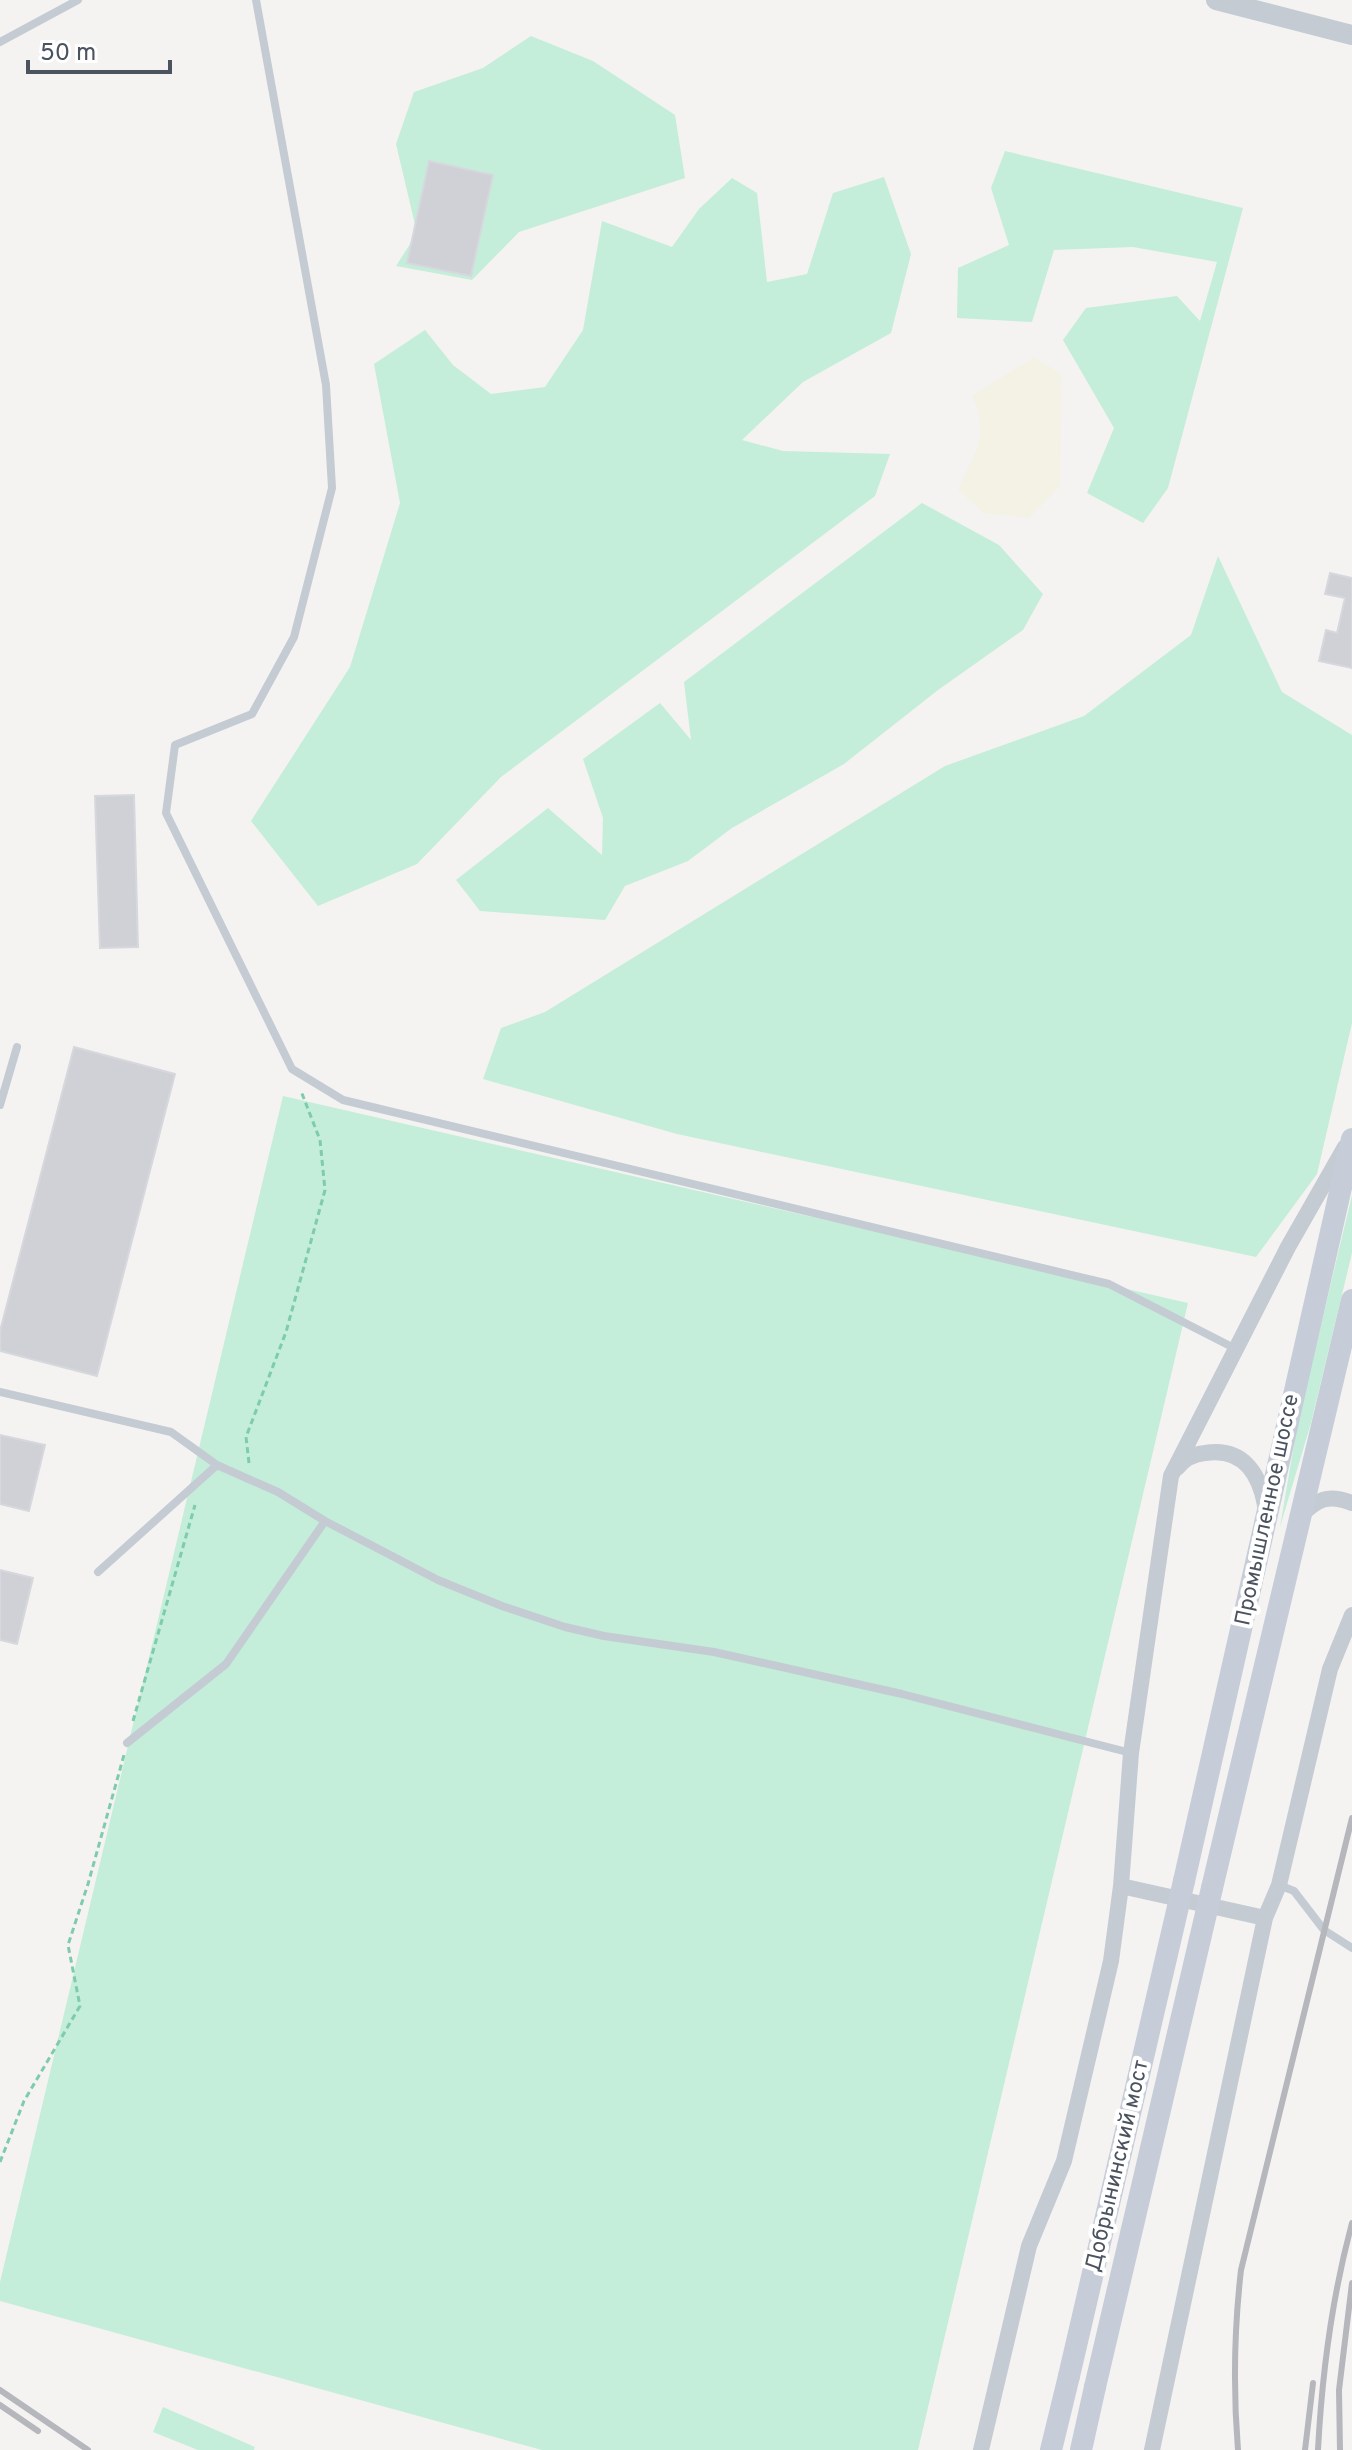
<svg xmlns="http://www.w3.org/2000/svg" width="1352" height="2450" font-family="Overpass,sans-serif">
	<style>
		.green { fill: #c4eed9 }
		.sand { fill: #f4f1e5 }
		.building { fill: #cfd1d6; stroke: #d7d8dd; stroke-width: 2 }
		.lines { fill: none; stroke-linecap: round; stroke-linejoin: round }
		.path { stroke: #7ecbad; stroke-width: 3; stroke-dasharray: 6 4; stroke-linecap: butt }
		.service { stroke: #c4cbd3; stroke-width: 8 }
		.minor { stroke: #c4cbd3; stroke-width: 16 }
		.tertiary { stroke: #c4cbd3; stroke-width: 20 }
		.secondary { stroke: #c6cdd9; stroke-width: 22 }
		.rail { stroke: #b5b7bc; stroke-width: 6 }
		.secondary-bridge { stroke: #c6cdd9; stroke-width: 22 }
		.labels { text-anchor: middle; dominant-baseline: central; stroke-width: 8; stroke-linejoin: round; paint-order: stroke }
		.street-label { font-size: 22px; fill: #4b535f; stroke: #fff }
	</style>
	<rect width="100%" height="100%" fill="#f4f3f2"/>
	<path class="green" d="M531 36 593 61 675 115 685 178 519 232 472 280 396 266 417 233 396 144 414 92 483 68Z
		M1005 151 1243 208 1168 488 1143 523 1087 493 1114 428 1063 340 1086 308 1177 296 1200 321 1217 262 1133 247 1054 250 1032 322 957 318 958 268 1009 245 991 188Z
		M884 177 911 254 891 333 803 382 742 440 783 451 890 454 875 496 501 777 417 864 318 906 251 821 350 667 400 503 374 364 425 330 453 365 491 394 545 387 583 330 602 221 672 247 699 209 732 178 757 193 767 282 807 274 833 193Z
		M922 503 999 545 1043 594 1023 630 938 690 844 764 732 828 688 861 625 886 605 920 480 911 456 880 548 808 602 855 603 818 583 759 660 703 691 740 684 682Z
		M1218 556 1282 692 1352 735V1023L1317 1174 1256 1257 677 1134 483 1079 501 1028 545 1012 945 766 1084 716 1191 635Z
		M283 1096 1188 1303 918 2450H542L0 2301V2282Z
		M1352 1195V1253L1311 1423 1280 1527 1298 1421Z
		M163 2407 255 2447 254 2450H198L153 2432Z"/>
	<path class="sand" d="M1034 357 1061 374 1060 486 1029 518 984 513 958 490C974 451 991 438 972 396Z"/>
	<path class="building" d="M429 161 493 175 471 276 407 263Z
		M1330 573 1352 578V668L1319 661 1326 630 1337 633 1345 598 1325 594Z
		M134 795 138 947 100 948 95 796Z
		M74 1047 175 1074 97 1376 0 1351V1331Z
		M0 1435 45 1445 29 1511 0 1504Z
		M0 1570 33 1578 17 1644 0 1640Z"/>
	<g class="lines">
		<path class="path" d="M249 1463 246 1437 286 1332 325 1190 320 1140 301 1091
			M133 1721 195 1505
			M0 2162 24 2101 80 2006 68 1945 88 1884 124 1755"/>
		<path class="service" d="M256 0 326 385 332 488 294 637 252 714 175 745 166 813 292 1069 343 1100 1109 1284 1236 1349
			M0 42 78 0
			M0 1105 17 1047
			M0 1392 171 1432 217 1465
			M98 1572 217 1465 278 1492 325 1521 438 1580 502 1606 565 1627 604 1636 714 1652 902 1694 1131 1753
			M127 1743 226 1664 325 1521
			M1279 1885 1294 1891 1324 1930 1352 1948"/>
		<path class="minor" d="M1177 1468C1184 1459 1193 1454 1205 1453 1242 1447 1259 1472 1265 1505
			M1300 1516C1317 1500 1327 1493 1352 1503
			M1121 1886 1265 1918
			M981 2450 1029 2246 1064 2161 1111 1961 1121 1886 1131 1753 1171 1476 1288 1247 1345 1147
			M1152 2450 1265 1918 1279 1885 1330 1669 1352 1615"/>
		<path class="tertiary" d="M1216 0 1352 35"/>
		<path class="secondary" d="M1184 1881 1352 1139
			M1212 1888 1352 1300
			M1051 2450 1069 2376
			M1081 2450 1095 2387"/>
		<path class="rail" d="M0 2390 88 2450
			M0 2405 38 2431
			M1238 2450C1233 2389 1234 2331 1241 2270L1352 1818
			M1305 2450 1313 2383
			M1318 2450C1322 2373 1332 2297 1352 2223
			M1340 2450 1339 2390 1352 2283"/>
		<path class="secondary-bridge" d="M1069 2376 1184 1881
			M1095 2387 1212 1888"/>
	</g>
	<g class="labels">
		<g class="street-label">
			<text transform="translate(1268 1510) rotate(-78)">Промышленное шоссе</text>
			<text transform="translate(1118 2166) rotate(-77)">Добрынинский мост</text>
		</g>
	</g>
	<path d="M28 60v12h142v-12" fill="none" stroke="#4b535f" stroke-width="4"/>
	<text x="40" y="60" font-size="24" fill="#4b535f" stroke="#ffffff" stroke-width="6" paint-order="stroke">50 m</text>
</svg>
